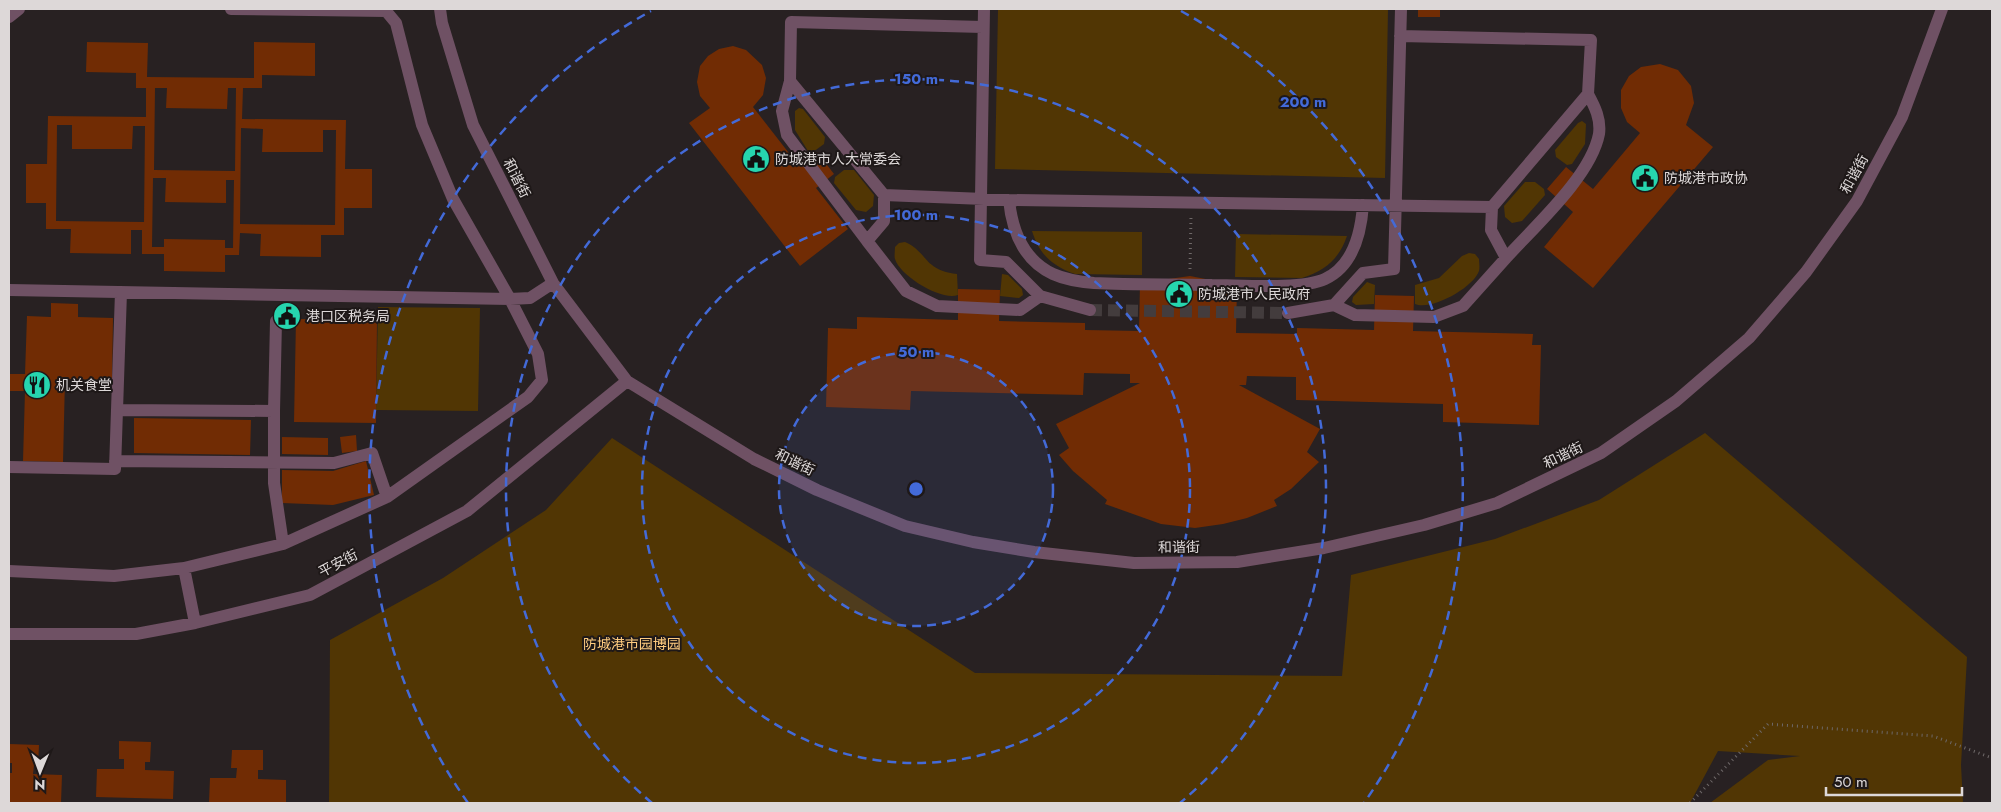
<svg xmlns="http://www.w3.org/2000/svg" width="2001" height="812" font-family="Jost,'Noto Sans SC',sans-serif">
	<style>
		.green { fill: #513604 }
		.building { fill: #712c04; fill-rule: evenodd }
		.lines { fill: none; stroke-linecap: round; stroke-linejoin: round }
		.minor-tunnel { stroke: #433c3d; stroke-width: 12; stroke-dasharray: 12 6; stroke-linecap: butt }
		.path { stroke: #6e6868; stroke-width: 3; stroke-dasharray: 1 4; stroke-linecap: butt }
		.minor { stroke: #6f5164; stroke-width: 12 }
		.ring { fill: none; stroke: #436ad8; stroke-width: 2.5; stroke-dasharray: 9 6 }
		.labels { text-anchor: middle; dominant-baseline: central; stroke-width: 4; stroke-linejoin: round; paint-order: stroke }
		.poi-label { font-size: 14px; fill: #ddd8d8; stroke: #1e1818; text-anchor: start }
		.street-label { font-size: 14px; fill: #ddd8d8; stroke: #1e1818 }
		.park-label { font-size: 14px; fill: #fecb7f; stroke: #1e1818 }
		.centre { fill: #436ad8; stroke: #1e1818; stroke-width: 2.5 }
		.ring-label { font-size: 15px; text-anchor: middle; font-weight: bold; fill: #436ad8; stroke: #1e1818; stroke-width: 4; stroke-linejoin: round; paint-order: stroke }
	</style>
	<rect width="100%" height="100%" fill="#282122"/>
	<path class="green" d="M998 9H1388L1385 178 995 169Z
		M799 108 803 109 825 137 824 144 813 152 808 151 795 130V111Z
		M1582 121 1586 124 1585 144 1572 164 1567 165 1556 157 1555 150 1578 123Z
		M844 170H854L874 195 873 206 866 212 856 210 834 183 835 177Z
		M1525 182H1535L1544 189 1545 195 1522 221 1512 223 1505 217 1504 206Z
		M1032 231 1142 232V275L1075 274C1052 266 1039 254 1032 231Z
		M1236 234 1347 236C1339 259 1325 271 1302 278L1235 277Z
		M905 242C928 252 923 270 957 274L958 295C941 301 900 276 895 259 894 256 895 251 895 247L899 243Z
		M1469 253 1475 254 1479 259C1479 262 1480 267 1479 271 1473 288 1431 311 1415 304V285L1439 278 1462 256Z
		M1002 274 1008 275 1022 289 1023 295 1019 298 1000 296Z
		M1367 282 1375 285 1374 304 1356 305 1352 302 1353 297Z
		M378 307 480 308 478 411 376 410Z
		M1705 433 1967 657 1961 765 1963 803H1710L1768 760 1800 756 1718 751 1690 803H329L330 640 443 578 546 510 612 438 975 673 1342 676 1351 575 1495 539 1599 500Z"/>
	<path class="building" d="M1418 9H1440V17H1418Z
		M87 42 148 43 147 77 254 78V42L315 43V76L262 75V88H243L242 119 346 120 345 169H372V208H344V235H321V257L260 256 261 234 240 233 239 255H225V272L164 271V254H142V230H131V254L70 253 71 229H46V203H26V164H47L48 116 146 117V88H136V73L86 72ZM155 88H167L166 108 227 109 228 88H236L235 171 154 170ZM57 125H72V149H132L133 126H145L144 222 56 221ZM241 128 263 129 262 152H323V130H336L335 225 240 224ZM153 178H166L165 202 226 203V180H234L233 248H225V240L164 239V247H152Z
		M733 46 746 50 762 65 766 78 763 95 753 107 799 166 817 152 834 174 816 188 848 229 800 266 689 123 710 108 700 96 697 82 700 66 708 56 719 49Z
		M1660 64 1678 70 1691 86 1694 103 1686 125 1713 147 1593 288 1544 247 1573 212 1547 189 1566 167 1593 189 1640 133 1627 122 1621 108V90L1629 76 1641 67Z
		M1190 276 1237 285 1236 333 1297 334V328L1374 330 1375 295 1414 296 1413 331 1533 334 1532 345H1541L1539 425 1443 422V404L1296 400V377L1247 376 1246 385H1239L1320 429 1307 452 1319 462 1291 489 1274 500 1277 506 1247 518 1223 524 1195 528 1161 524 1105 504 1107 500 1073 471 1059 455 1069 448 1056 424 1140 383H1130V374L1084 373 1083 395 911 391 910 410 826 407 828 328 857 329V317L958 320V289L1000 290 999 321 1085 323V330L1139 331 1140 283Z
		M51 303 78 304V317L113 318 112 380 65 379 63 462 23 461 25 391H9V374H25L27 316 51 317Z
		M296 319 377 320 376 423 294 422Z
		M134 418 251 420 250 455 134 453Z
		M356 435 357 451 342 453 340 437Z
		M282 437 328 438V455L282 454Z
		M366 461 374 495 333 505 282 503V470L333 471Z
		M119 741 151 742 150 762H145V770L174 771 173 799 96 797 97 769H124V759H119Z
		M9 744 39 745 38 765H34L33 774 62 775 61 803 9 802V773H12V763H9Z
		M232 750H263V770H258V779L286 780V803H209L210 778H236L237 768H231Z"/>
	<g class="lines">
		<path class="minor-tunnel" d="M1090 310 1288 313"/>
		<path class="path" d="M1190 269 1191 216
			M1690 803 1768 724 1933 736 1992 758"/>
		<path class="minor" d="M440 9 442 23 473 125 553 283 627 381 754 459 817 490 905 526 973 542 1034 552 1134 563 1237 562 1324 548 1424 525 1497 503 1601 453 1676 401 1749 338 1806 272 1857 201 1902 117 1942 9
			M984 9 980 260 1006 262 1040 296 1090 310
			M9 17 19 9
			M983 27 791 22 790 81 884 195 1009 200 1492 207 1588 94 1591 40 1400 36
			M790 81 782 111 787 135 867 241
			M884 195V221L867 241 906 291 937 306 1020 310 1040 296
			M1009 200C1012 230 1023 260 1053 274 1064 279 1082 282 1094 283 1133 285 1172 284 1212 285 1240 285 1301 290 1325 279 1353 266 1361 233 1363 205
			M1506 258C1535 226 1591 176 1599 134 1601 119 1595 107 1588 94
			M9 290 510 299 530 298 553 283
			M1334 305 1355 315 1434 317 1463 306 1506 258 1491 230 1492 207
			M1288 313 1334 305 1363 273 1394 269 1401 9
			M117 410 274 411V483L283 544
			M274 411 276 321
			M115 461 334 463 372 453 387 497
			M9 467 115 469 121 292
			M184 568 195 623
			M9 571 114 576 184 568 283 544 387 497 528 397 542 380 538 354 510 299 453 199 422 125 396 23 386 11 231 9
			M9 634H136L195 623 310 595 467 511 627 381"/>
	</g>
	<circle cx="916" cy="489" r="137" fill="#436ad8" fill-opacity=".12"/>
	<g class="ring">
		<circle cx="916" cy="489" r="137"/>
		<circle cx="916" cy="489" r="274"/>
		<path d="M652 803A410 410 0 1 1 1180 803"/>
		<path d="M468 803A547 547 0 0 1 651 11M1181 11A547 547 0 0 1 1364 803"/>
	</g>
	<defs>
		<g id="civic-disc" transform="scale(1.4375)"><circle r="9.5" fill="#26d5ae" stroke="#1e1818"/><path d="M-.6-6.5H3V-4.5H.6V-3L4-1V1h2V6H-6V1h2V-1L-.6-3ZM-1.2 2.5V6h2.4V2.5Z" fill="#111"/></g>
		<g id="restaurant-disc" transform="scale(1.4375)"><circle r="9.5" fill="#26d5ae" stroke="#1e1818"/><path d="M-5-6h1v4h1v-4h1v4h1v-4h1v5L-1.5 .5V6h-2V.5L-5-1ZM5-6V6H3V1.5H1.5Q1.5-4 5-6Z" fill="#111"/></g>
	</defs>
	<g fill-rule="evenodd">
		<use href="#civic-disc" x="756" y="159"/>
		<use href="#civic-disc" x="1645" y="178"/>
		<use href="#civic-disc" x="1179" y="294"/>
		<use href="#civic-disc" x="287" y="316"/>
		<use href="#restaurant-disc" x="37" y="385"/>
	</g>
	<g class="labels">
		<g class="poi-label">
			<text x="775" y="159">防城港市人大常委会</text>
			<text x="1664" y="178">防城港市政协</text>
			<text x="1198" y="294">防城港市人民政府</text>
			<text x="306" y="316">港口区税务局</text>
			<text x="56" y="385">机关食堂</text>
		</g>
		<g class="street-label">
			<text transform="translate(1854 174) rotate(-61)">和谐街</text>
			<text transform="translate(517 178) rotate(63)">和谐街</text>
			<text transform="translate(1563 455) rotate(-26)">和谐街</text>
			<text transform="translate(795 462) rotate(26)">和谐街</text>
			<text transform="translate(1179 547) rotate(-1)">和谐街</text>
			<text transform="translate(338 563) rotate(-28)">平安街</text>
		</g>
		<g class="park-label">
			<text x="632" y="644">防城港市园博园</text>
		</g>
	</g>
	<circle cx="916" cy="489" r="8" class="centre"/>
	<g class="ring-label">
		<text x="916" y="84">150 m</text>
		<text x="1303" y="107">200 m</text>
		<text x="916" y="220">100 m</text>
		<text x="916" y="357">50 m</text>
	</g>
	<rect width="2001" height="812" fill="none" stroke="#ddd8d8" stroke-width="20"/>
	<g transform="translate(40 772) rotate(181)" stroke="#1e1818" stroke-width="4" paint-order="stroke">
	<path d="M0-4L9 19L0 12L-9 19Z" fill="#ddd8d8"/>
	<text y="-8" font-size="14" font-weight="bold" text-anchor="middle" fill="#ddd8d8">N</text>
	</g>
	<path d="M1826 787v8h136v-8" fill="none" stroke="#ddd8d8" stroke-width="2.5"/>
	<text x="1834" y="787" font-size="15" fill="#ddd8d8" stroke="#1e1818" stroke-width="4" paint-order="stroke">50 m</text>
</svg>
